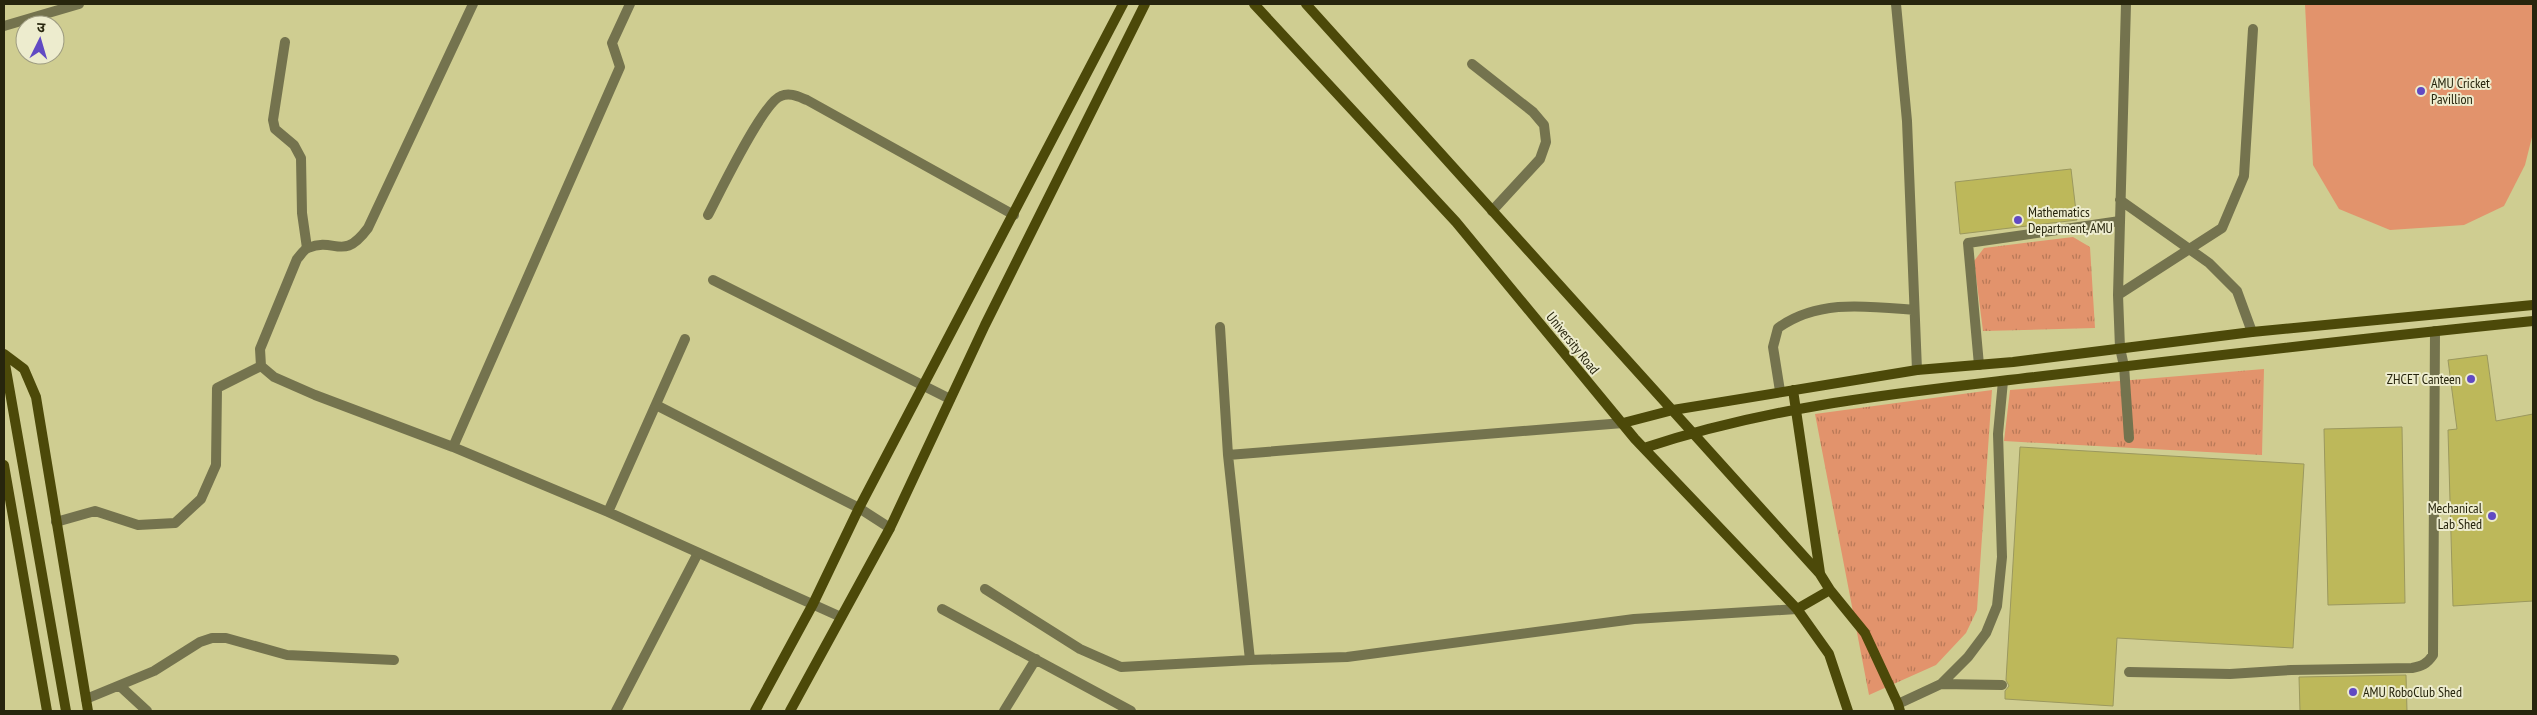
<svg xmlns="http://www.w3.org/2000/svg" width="2537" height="715" font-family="'PT Sans Narrow','Noto Sans Devanagari',sans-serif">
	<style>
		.grass { fill: url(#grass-tufts) }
		.park { fill: #e2936c }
		.building { fill: #bdb85a; stroke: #9b985e }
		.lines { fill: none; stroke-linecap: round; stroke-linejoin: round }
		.lane { stroke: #74734e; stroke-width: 10 }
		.street { stroke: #74734e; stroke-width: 10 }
		.secondary { stroke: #4c4909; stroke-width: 10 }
		.poi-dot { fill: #614ac3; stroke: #edecce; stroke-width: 2 }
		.labels { text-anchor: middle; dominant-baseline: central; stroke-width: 4; stroke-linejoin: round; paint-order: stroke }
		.poi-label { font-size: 14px; fill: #27250d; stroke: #edecce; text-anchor: start }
		.street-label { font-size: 14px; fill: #27250d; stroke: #edecce }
	</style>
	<defs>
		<pattern id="grass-tufts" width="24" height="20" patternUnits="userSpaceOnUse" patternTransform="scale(1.25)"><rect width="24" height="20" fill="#e2936c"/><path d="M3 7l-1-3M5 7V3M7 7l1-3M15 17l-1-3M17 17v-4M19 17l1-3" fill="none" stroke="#b77857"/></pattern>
	</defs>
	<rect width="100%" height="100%" fill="#cfcd91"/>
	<path class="grass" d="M2073 237 2090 247 2095 328 1983 331 1974 261 1984 248Z
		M2264 369 2262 455 2004 441 2010 390Z
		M1992 390 1977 610 1966 633 1936 665 1869 695 1815 414Z"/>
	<path class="park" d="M2305 4H2533V133L2525 165 2504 206 2464 225 2390 230 2339 209 2313 165Z"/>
	<path class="building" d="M2071 169 2077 220 1960 234 1955 182Z
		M2487 355 2496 421 2533 414V601L2453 606 2448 430 2457 429 2448 360Z
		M2402 427 2405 603 2328 605 2324 429Z
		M2020 447 2304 464 2293 648 2117 638 2113 706 2005 699V691L2009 686 2006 680Z
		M2406 675 2407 711H2300L2299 677Z"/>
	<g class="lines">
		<path class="lane" d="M1896 4 1907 121 1917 370
			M4 26 79 4
			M285 42 273 120 275 129 294 145 301 158 302 213 307 248
			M1472 64 1533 112 1544 125 1546 142 1540 159 1492 211
			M2120 200 2209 263 2237 291 2252 332
			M2118 295 2222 228 2244 176 2253 29
			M2120 348 2118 295 2126 4
			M1780 391 1773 347 1778 328C1818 299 1867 306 1914 310
			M1228 455 1623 423
			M985 589 1080 649 1121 667 1250 660 1228 455 1220 327
			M942 609 1131 711
			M1250 660 1347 657 1634 619 1797 609
			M2129 672 2230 674 2291 670 2412 668C2422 666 2427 664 2433 655L2435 331
			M1941 684 2002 685
			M121 687 147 711
			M86 699 154 671 200 642 212 638H226L287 655 394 660
			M1898 704 1941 684 1968 657 1986 633 1997 606 2002 557 1998 434 2003 381
			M616 711 698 553
			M1004 711 1036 659"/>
		<path class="street" d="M473 4 368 228C342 263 336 236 308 248 304 249 300 256 297 259L260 349 261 366 274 377 315 395 453 447 608 512 841 617
			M708 215C719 194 763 102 781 96 790 92 799 97 807 100L1014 215
			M713 280 950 399
			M2120 348 2124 366 2129 438
			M1979 365 1968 243 2120 221
			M656 405 859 508 890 528
			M453 447 620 67 612 43 630 4
			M608 512 685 339
			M56 522 95 511 138 525 175 523 201 499 216 465 217 388 261 366"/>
		<path class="secondary" d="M1254 4 1456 222 1635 439 1797 609 1829 654 1848 711
			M1306 4 1820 574 1830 590 1865 633 1898 704 1900 711
			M4 354 24 369 36 397 88 711
			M4 358 66 711
			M1793 390 1820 573
			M1623 423 1673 410 1917 370 2013 362 2252 332 2533 305
			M1644 448C1773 405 1901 393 2035 377 2201 357 2367 338 2533 321
			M4 465 47 711
			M1797 609 1830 590
			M755 711 813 604 859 508 1123 4
			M790 711 890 528 985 325 1145 4"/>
	</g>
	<g class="poi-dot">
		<circle cx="2421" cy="91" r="5"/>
		<circle cx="2018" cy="220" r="5"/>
		<circle cx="2471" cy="379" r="5"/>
		<circle cx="2492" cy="516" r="5"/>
		<circle cx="2353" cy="692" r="5"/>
	</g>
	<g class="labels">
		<g class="poi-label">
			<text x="2431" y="83">AMU Cricket<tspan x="2431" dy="16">Pavillion</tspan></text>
			<text x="2028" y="212">Mathematics<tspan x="2028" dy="16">Department, AMU</tspan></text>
			<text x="2461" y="379" text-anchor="end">ZHCET Canteen</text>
			<text x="2482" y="508" text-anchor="end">Mechanical<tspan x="2482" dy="16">Lab Shed</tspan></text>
			<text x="2363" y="692">AMU RoboClub Shed</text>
		</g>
		<g class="street-label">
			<text transform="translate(1573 343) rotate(51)">University Road</text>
		</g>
	</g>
	<rect width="2537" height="715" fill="none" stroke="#27250d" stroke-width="10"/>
	<g transform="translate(40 40) rotate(5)"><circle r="24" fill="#edecce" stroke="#9e9c81"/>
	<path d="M0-4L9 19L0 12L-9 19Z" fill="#614ac3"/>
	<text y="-8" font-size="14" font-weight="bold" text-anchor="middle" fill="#27250d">उ</text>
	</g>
</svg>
